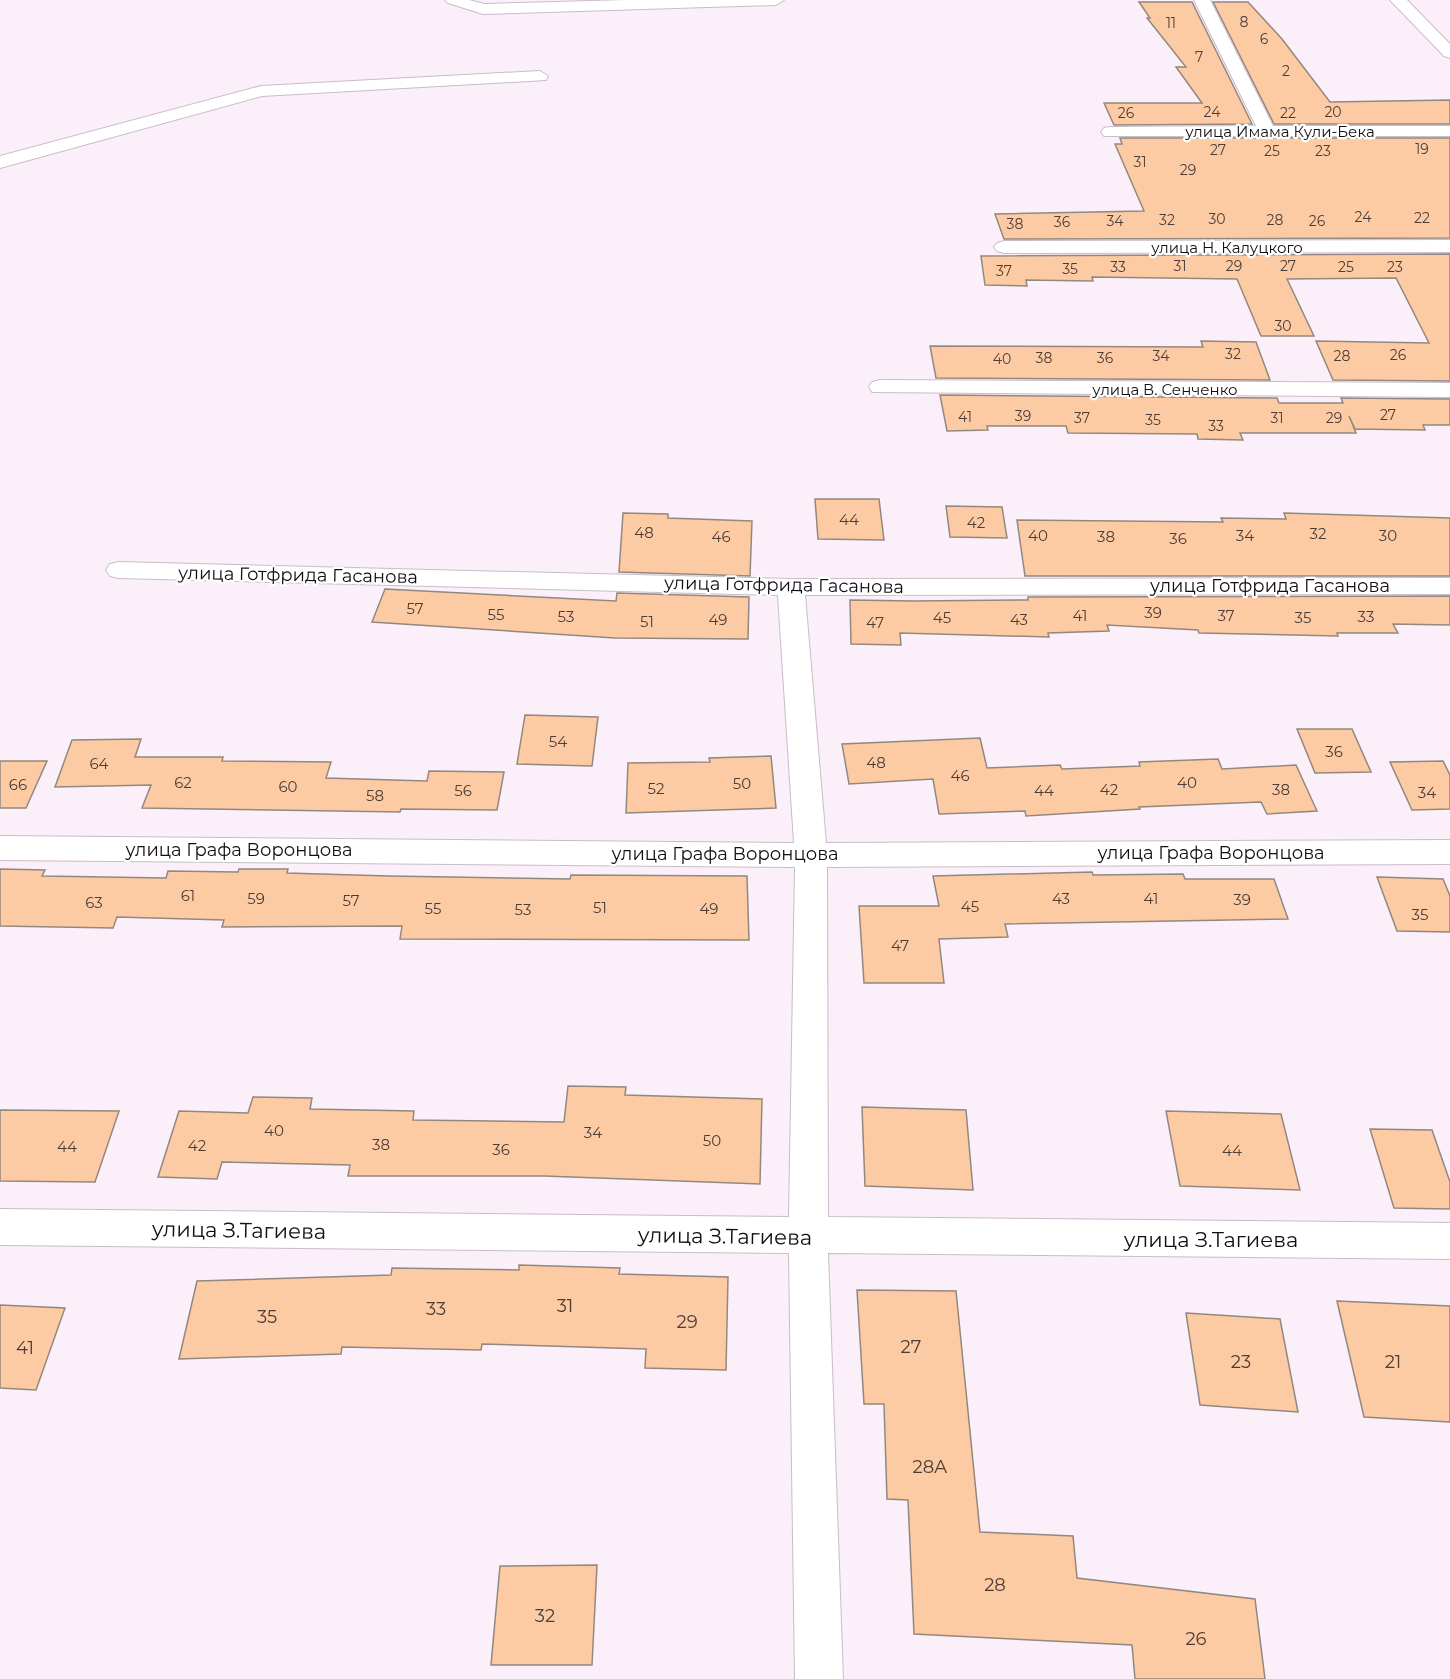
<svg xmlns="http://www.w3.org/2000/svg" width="1450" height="1679" font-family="Montserrat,sans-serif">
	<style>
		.building { fill: #fdcba3; stroke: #93887f; stroke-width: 1.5 }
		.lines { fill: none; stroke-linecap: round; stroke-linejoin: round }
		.minor-casing { stroke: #c8bdc8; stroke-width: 2 }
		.minor { fill: #fff; fill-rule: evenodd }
		.labels { text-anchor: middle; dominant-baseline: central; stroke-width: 4.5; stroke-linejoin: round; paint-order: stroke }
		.far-number-label { font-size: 14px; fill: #4d3d36 }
		.far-street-label { font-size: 15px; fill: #120e12; stroke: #fff }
		.number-label { font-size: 15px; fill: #4d3d36 }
		.street-label { font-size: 18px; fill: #120e12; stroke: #fff }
		.near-number-label { font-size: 18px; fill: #4d3d36 }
		.near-street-label { font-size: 21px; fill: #120e12; stroke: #fff }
	</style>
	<rect width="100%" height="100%" fill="#fbeffa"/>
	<path class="building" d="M1139 2H1192L1252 124 1114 125 1104 103H1202L1176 67H1186L1147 18H1150Z
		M1213 2H1248L1282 39 1330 102 1450 100V124H1274Z
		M1120 138H1450V238L1004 239 995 214 1144 211 1115 144H1122Z
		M1450 254V381L1333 380 1316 341 1429 343 1396 278 1287 279 1314 336H1261L1237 279 1092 277 1093 281 1026 280 1027 286 985 285 981 256Z
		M1201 341 1256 342 1270 380 936 378 930 346 1203 347Z
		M940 395 1277 398 1279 403H1343L1341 398 1450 399V425H1423L1425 430 1355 429 1349 416 1356 433H1240L1243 440 1198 439 1197 434 1068 433 1066 426H987L988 430 947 431Z
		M815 499H879L884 540 818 539Z
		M946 506 1002 507 1007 538 950 537Z
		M623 513 668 514V518L752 521 750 576 619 572Z
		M1284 513 1450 518V576H1025L1017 520 1223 522 1221 518 1286 519Z
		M385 589 616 601 617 593 749 597 748 639 615 638 372 622Z
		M1450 596V625L1393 624 1398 633H1337L1338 636 1199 633 1198 630 1107 625 1109 631 1048 633 1049 637 900 633 901 645 851 644 850 600 913 601 1028 600V597Z
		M525 715 598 717 592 766 517 764Z
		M1297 729H1352L1371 772 1315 773Z
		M980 738 987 768 1060 765 1062 769 1140 766 1139 762 1218 759 1222 769 1296 765 1317 811 1267 814 1261 802 1139 807 1140 809 1026 816 1025 811 939 814 933 779 849 784 842 744Z
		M141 739 135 757H223L222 761 331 762 326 778 427 781 429 771 504 772 497 810 401 809 400 812 142 808 151 785 55 787 72 740Z
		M771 756 776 808 626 813 628 763 710 762 709 758Z
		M0 761H47L26 808H0Z
		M1443 761 1450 775V809L1412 810 1390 762Z
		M0 869 45 870 42 876 166 878 168 871 238 872 239 869H288L287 873 389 876 570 879 571 875 747 876 749 940 400 939 402 926 222 927 224 920 117 917 113 928 0 926Z
		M1092 872 1093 875 1183 874 1185 879H1274L1288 919 1005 924 1008 937 939 939 944 983H864L859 906H939L933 876Z
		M1377 877 1443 879 1450 896V932L1397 931Z
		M568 1086 626 1087 625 1095 762 1099 760 1184 544 1176H348L350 1165 222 1162 217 1179 158 1177 179 1111 248 1113 253 1097 312 1098 310 1109 414 1111 413 1120 564 1122Z
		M862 1107 966 1110 973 1190 865 1186Z
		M0 1110 119 1111 95 1182 0 1181Z
		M1166 1111 1281 1114 1300 1190 1180 1186Z
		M1370 1129 1432 1130 1450 1182V1209L1394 1208Z
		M519 1265 620 1268 619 1274 728 1277 726 1370 645 1368 646 1349 482 1344 481 1350 342 1347 341 1354 179 1359 197 1281 391 1275 392 1268 519 1270Z
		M857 1290 956 1291 980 1532 1073 1536 1077 1578 1255 1599 1265 1679H1135L1132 1645 914 1634 908 1500 887 1499 884 1404H864Z
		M1337 1301 1450 1306V1422L1364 1417Z
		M0 1305 65 1308 36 1390 0 1388Z
		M1186 1313 1280 1319 1298 1412 1200 1405Z
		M597 1565 592 1665H491L500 1566Z"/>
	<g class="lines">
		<g class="minor-casing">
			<path id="minor" d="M445 0H469L484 4 627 0H784L776 5 483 14 448 3Z
				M1194 0H1210L1273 126H1450V136H1104L1101 132 1104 128 1110 127 1256 126Z
				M1390 0H1407L1450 44V58L1444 56Z
				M540 71 548 76 546 80 262 96 0 168V156L261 86Z
				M1450 240V252L1004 253 997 251 994 247 997 243 1004 241Z
				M880 380 1450 383V397L872 392 869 387 872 382Z
				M119 562 791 579 1450 578V594L805 595 826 843 1450 840V864L827 867 828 1217 1450 1223V1259L828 1253 843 1679H795L789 1253 0 1245V1209L789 1217 795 867 0 860V836L794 843 778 595 119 578 110 576 106 570 110 564Z"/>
		</g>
		<use href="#minor" class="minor"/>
	</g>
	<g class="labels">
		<g class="far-number-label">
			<text x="1244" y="22">8</text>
			<text x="1171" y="23">11</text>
			<text x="1264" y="39">6</text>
			<text x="1199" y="57">7</text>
			<text x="1286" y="71">2</text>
			<text x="1212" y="112">24</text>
			<text x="1333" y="112">20</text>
			<text x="1126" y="113">26</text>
			<text x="1288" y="113">22</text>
			<text x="1422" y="149">19</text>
			<text x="1218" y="150">27</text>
			<text x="1272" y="151">25</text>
			<text x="1323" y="151">23</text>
			<text x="1140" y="162">31</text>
			<text x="1188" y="170">29</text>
			<text x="1363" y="217">24</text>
			<text x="1422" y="218">22</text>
			<text x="1217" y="219">30</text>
			<text x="1167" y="220">32</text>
			<text x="1275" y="220">28</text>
			<text x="1115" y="221">34</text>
			<text x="1317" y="221">26</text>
			<text x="1062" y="222">36</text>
			<text x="1015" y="224">38</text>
			<text x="1180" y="266">31</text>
			<text x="1234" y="266">29</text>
			<text x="1288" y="266">27</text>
			<text x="1118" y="267">33</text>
			<text x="1346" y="267">25</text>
			<text x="1395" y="267">23</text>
			<text x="1070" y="269">35</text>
			<text x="1004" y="271">37</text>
			<text x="1283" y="326">30</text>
			<text x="1233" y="354">32</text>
			<text x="1398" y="355">26</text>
			<text x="1161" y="356">34</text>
			<text x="1342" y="356">28</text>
			<text x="1044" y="358">38</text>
			<text x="1105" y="358">36</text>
			<text x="1002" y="359">40</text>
			<text x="1388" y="415">27</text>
			<text x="1023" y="416">39</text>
			<text x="965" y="417">41</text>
			<text x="1082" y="418">37</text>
			<text x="1277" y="418">31</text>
			<text x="1334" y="418">29</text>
			<text x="1153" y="420">35</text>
			<text x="1216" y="426">33</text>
		</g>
		<g class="far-street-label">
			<text x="1280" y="131">улица Имама Кули-Бека</text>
			<text x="1227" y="247">улица Н. Калуцкого</text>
			<text x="1165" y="389">улица В. Сенченко</text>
		</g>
		<g class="number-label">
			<text x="849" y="519">44</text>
			<text x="976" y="522">42</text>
			<text x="644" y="532">48</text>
			<text x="1318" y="533">32</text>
			<text x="1038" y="535">40</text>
			<text x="1245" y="535">34</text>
			<text x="1388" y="535">30</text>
			<text x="721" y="536">46</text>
			<text x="1106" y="536">38</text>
			<text x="1178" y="538">36</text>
			<text x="415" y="608">57</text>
			<text x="1153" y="612">39</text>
			<text x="496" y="614">55</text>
			<text x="1080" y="615">41</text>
			<text x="1226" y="615">37</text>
			<text x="566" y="616">53</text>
			<text x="1366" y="616">33</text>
			<text x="942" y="617">45</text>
			<text x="1303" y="617">35</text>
			<text x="718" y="619">49</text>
			<text x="1019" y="619">43</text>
			<text x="647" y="621">51</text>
			<text x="875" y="622">47</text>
			<text x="558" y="741">54</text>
			<text x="1334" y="751">36</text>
			<text x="876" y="762">48</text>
			<text x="99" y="763">64</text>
			<text x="960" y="775">46</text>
			<text x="183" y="782">62</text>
			<text x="1187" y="782">40</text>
			<text x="742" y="783">50</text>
			<text x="18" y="784">66</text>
			<text x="288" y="786">60</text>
			<text x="656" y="788">52</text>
			<text x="1109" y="789">42</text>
			<text x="1281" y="789">38</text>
			<text x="463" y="790">56</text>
			<text x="1044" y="790">44</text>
			<text x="1427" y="792">34</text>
			<text x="375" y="795">58</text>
			<text x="188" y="895">61</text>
			<text x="256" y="898">59</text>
			<text x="1061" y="898">43</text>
			<text x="1151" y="898">41</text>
			<text x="1242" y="899">39</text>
			<text x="351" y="900">57</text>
			<text x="94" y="902">63</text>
			<text x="970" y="906">45</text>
			<text x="600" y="907">51</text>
			<text x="433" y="908">55</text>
			<text x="709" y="908">49</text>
			<text x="523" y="909">53</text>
			<text x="1420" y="914">35</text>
			<text x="900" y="945">47</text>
			<text x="274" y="1130">40</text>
			<text x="593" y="1132">34</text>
			<text x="712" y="1140">50</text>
			<text x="381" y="1144">38</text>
			<text x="197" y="1145">42</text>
			<text x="67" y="1146">44</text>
			<text x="501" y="1149">36</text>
			<text x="1232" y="1150">44</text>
		</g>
		<g class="street-label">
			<text transform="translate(298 575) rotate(1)">улица Готфрида Гасанова</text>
			<text transform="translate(784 585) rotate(1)">улица Готфрида Гасанова</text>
			<text x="1270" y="586">улица Готфрида Гасанова</text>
			<text x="239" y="850">улица Графа Воронцова</text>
			<text x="1211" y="853">улица Графа Воронцова</text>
			<text x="725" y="854">улица Графа Воронцова</text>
		</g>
		<g class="near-number-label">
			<text x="565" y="1306">31</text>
			<text x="436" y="1309">33</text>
			<text x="267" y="1317">35</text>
			<text x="687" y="1322">29</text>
			<text x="911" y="1347">27</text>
			<text x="25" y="1348">41</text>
			<text x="1241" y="1362">23</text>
			<text x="1393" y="1362">21</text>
			<text x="930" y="1467">28А</text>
			<text x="995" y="1585">28</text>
			<text x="545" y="1616">32</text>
			<text x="1196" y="1639">26</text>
		</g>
		<g class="near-street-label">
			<text transform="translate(239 1230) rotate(1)">улица З.Тагиева</text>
			<text transform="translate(725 1236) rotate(1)">улица З.Тагиева</text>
			<text x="1211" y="1239">улица З.Тагиева</text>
		</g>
	</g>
</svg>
